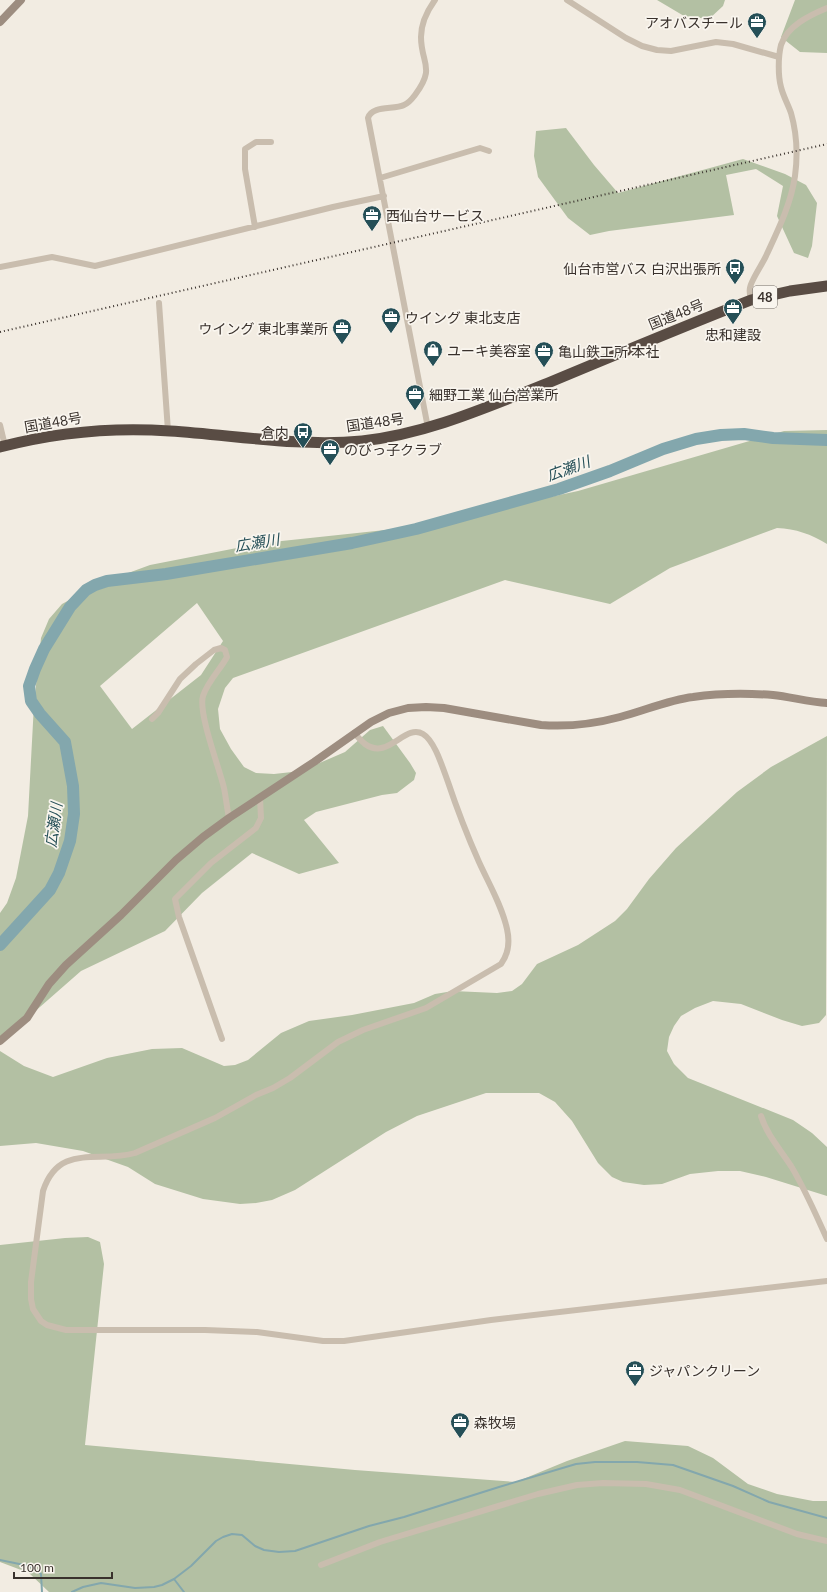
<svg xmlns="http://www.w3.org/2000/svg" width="827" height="1592" font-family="Lato,'Noto Sans JP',sans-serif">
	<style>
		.green { fill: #b3c0a3; fill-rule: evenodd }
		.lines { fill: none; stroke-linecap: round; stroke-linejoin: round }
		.stream { stroke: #83a7ad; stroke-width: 2 }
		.river { stroke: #83a7ad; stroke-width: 12 }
		.street { stroke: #c9bdae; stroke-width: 6 }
		.secondary { stroke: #9d8d80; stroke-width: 8 }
		.highway { stroke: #594c44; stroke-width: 11 }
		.rail { stroke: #39312c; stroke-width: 2; stroke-dasharray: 1 3; stroke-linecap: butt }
		.labels { text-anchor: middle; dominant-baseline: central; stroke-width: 3.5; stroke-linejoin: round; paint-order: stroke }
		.shield { fill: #f9f5ee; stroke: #736c66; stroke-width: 1 }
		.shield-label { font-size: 13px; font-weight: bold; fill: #39312c }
		.poi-label { font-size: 14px; fill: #39312c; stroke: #f9f5ee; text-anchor: start }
		.street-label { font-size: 14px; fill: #39312c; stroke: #f9f5ee }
		.water-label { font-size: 15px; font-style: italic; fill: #254f57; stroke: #f9f5ee }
	</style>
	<rect width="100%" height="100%" fill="#f2ece2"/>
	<path class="green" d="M657 0H725L723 6 709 19 684 16Z
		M795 0H827V53L800 52 781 37Z
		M566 128 594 165 618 193 743 159 785 174 806 185 817 203 812 246 808 258 794 253 777 216 783 186 756 169 726 175 734 215 609 231 590 235 568 218 538 177 534 156 536 131Z
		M827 430V544C811 534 796 529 777 528L670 568 610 604 505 580 233 678 225 688 218 709 220 729 231 749 244 767 256 773 274 774 301 771 345 752 370 730 383 726 410 763 416 773 414 780 397 793 382 795 316 812 304 820 339 863 299 874 252 853 202 893 165 931 81 971 0 1042V913L7 903 16 878 28 816 34 704 41 638 49 619 62 604 101 583 150 565 263 543 404 528 578 491 784 431ZM197 603 223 641 201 675 132 729 100 686Z
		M827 736 826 1015 819 1023 802 1026 782 1020 741 1004 713 1001 695 1008 681 1016 674 1026 669 1037 667 1051 674 1064 688 1078 793 1120 812 1133 827 1147V1196L766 1177 740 1171H718L690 1174 662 1184 644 1185 623 1182 612 1177 598 1163 572 1121 555 1102 539 1093H486L417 1116 386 1132 295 1190 272 1200 256 1203 240 1204 203 1199 155 1184 128 1167 83 1151 36 1143 0 1146V1051L24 1066 53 1077 107 1058 152 1049 182 1048 224 1066 235 1065 248 1060 281 1033 309 1021 352 1015 414 1003 435 994 453 991 497 993 512 991 522 984 537 964 578 945 615 921 627 909 649 879 676 848 737 792 771 767Z
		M88 1237 100 1242 104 1264 85 1445 355 1470 516 1482 567 1461 625 1441 688 1446 713 1458 748 1484 777 1494 813 1501H827V1592H49L29 1573 0 1562V1245L65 1238Z"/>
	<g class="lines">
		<path class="stream" d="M0 1560 29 1566 34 1568 41 1574 42 1592
			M174 1579 184 1592
			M72 1592 83 1587 101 1583 135 1588 154 1587 162 1585 174 1579 191 1566 216 1541 223 1537 232 1534 242 1535 255 1546 264 1550 279 1552 295 1551 369 1526 404 1517 499 1487 576 1464 595 1462H637L673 1465 733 1486 769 1502 827 1518"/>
		<path class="river" d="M0 945 50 890 59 873 70 841 74 814 73 786 65 742 40 714 31 701 29 686 35 669 44 649 70 607 86 590 95 585 107 581 166 574 352 543 416 529 559 489 610 471 663 449 696 439 721 435 744 434 773 438 827 440"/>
		<path class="street" d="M567 0 626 38 642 46 657 50 671 51 716 42 733 44 779 57
			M380 178 480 148 489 151
			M255 227 245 169V149L256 142H271
			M0 267 52 257 95 266 333 207 384 196
			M751 300C750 296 749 292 750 288 750 282 763 263 766 256 778 230 791 204 795 176 798 154 797 134 791 113 788 104 783 96 781 87 778 76 778 57 781 45 787 26 810 15 827 8
			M159 303 168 431
			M0 425 5 446
			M428 428 368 118C372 105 394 110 404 105 409 103 412 99 415 95 436 67 421 64 421 37 421 23 427 11 435 0
			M152 719 158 713 180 679 196 664 214 650 221 648 225 650 227 657C220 670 208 681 203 696 198 713 219 767 224 788 226 798 227 808 229 818
			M354 733C358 737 361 741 365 744 388 761 405 723 423 734 435 741 443 769 448 782 457 809 467 835 479 862 489 884 502 906 507 929 510 942 509 953 501 964L426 1008 363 1030 338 1042 290 1078 273 1088 256 1095 215 1118 135 1153C99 1164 59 1142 43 1191L31 1282V1299L33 1309 41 1321 47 1325 66 1330H205L257 1332 323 1341H344L491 1320 827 1281
			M222 1039 179 917 175 899 211 863 256 828 261 818 260 798
			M761 1116C767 1135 780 1149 791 1166 805 1189 816 1215 827 1239
			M321 1565 380 1542 538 1494 577 1485 603 1483 646 1484 680 1490 797 1534 827 1541"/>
		<path class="secondary" d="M0 22 21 0
			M0 1041 27 1018 49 984 66 965 121 915 176 860 203 837 229 818 314 762 371 722 389 713 408 708 426 707 444 708 541 725C568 727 594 724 620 717 644 711 668 700 693 697 720 693 746 693 773 695 791 697 809 702 827 703"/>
		<path class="highway" d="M0 447C57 432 112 427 170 431 234 435 298 447 362 441 427 434 487 407 548 383 615 355 682 327 751 300L790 291 827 286"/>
		<path class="rail" d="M0 332 827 144"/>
	</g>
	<defs>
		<g id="office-pin" transform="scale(1)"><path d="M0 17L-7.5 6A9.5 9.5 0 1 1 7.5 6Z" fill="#254f57" stroke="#f9f5ee"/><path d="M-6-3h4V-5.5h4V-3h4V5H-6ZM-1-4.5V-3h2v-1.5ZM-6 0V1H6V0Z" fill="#fff"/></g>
		<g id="bus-pin" transform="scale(1)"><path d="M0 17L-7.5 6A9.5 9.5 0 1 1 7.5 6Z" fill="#254f57" stroke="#f9f5ee"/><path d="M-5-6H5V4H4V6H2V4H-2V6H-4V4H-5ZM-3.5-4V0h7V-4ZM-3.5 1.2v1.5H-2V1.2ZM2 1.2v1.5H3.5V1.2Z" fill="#fff"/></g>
		<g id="shop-pin" transform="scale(1)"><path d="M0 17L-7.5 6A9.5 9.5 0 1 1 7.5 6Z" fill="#254f57" stroke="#f9f5ee"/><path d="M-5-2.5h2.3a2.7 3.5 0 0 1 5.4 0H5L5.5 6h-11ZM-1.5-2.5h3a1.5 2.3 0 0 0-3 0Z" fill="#fff"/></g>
	</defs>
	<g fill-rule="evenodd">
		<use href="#office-pin" x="757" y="22"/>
		<use href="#office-pin" x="372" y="215"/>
		<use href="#bus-pin" x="735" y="268"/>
		<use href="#office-pin" x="733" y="308"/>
		<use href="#office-pin" x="391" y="317"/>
		<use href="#office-pin" x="342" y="328"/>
		<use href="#shop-pin" x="433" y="350"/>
		<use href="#office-pin" x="544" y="351"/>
		<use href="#office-pin" x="415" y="394"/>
		<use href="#bus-pin" x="303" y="432"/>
		<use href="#office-pin" x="330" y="449"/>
		<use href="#office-pin" x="635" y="1370"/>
		<use href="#office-pin" x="460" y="1422"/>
	</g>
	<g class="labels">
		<rect class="shield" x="753" y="286" width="24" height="22" rx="3"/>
		<g class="shield-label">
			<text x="765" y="297">48</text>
		</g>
		<g class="poi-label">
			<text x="743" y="22" text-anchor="end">アオバスチール</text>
			<text x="386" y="215">西仙台サービス</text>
			<text x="721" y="268" text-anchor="end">仙台市営バス 白沢出張所</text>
			<text x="405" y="317">ウイング 東北支店</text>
			<text x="328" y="328" text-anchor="end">ウイング 東北事業所</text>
			<text x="733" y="334" text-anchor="middle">忠和建設</text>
			<text x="447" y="350">ユーキ美容室</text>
			<text x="558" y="351">亀山鉄工所 本社</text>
			<text x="429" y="394">細野工業 仙台営業所</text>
			<text x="289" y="432" text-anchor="end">倉内</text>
			<text x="344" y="449">のびっ子クラブ</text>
			<text x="649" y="1370">ジャパンクリーン</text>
			<text x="474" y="1422">森牧場</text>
		</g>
		<g class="street-label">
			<text transform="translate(676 314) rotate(-22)">国道48号</text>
			<text transform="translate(53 422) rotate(-10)">国道48号</text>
			<text transform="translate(375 422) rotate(-8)">国道48号</text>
		</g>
		<g class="water-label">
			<text transform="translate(568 468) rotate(-20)">広瀬川</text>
			<text transform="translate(257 542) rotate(-9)">広瀬川</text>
			<text transform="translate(53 825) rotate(-82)">広瀬川</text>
		</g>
	</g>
	<path d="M14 1572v6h98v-6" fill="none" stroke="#39312c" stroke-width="2"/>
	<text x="20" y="1572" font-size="12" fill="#39312c" stroke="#f9f5ee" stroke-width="3" paint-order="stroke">100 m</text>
</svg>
